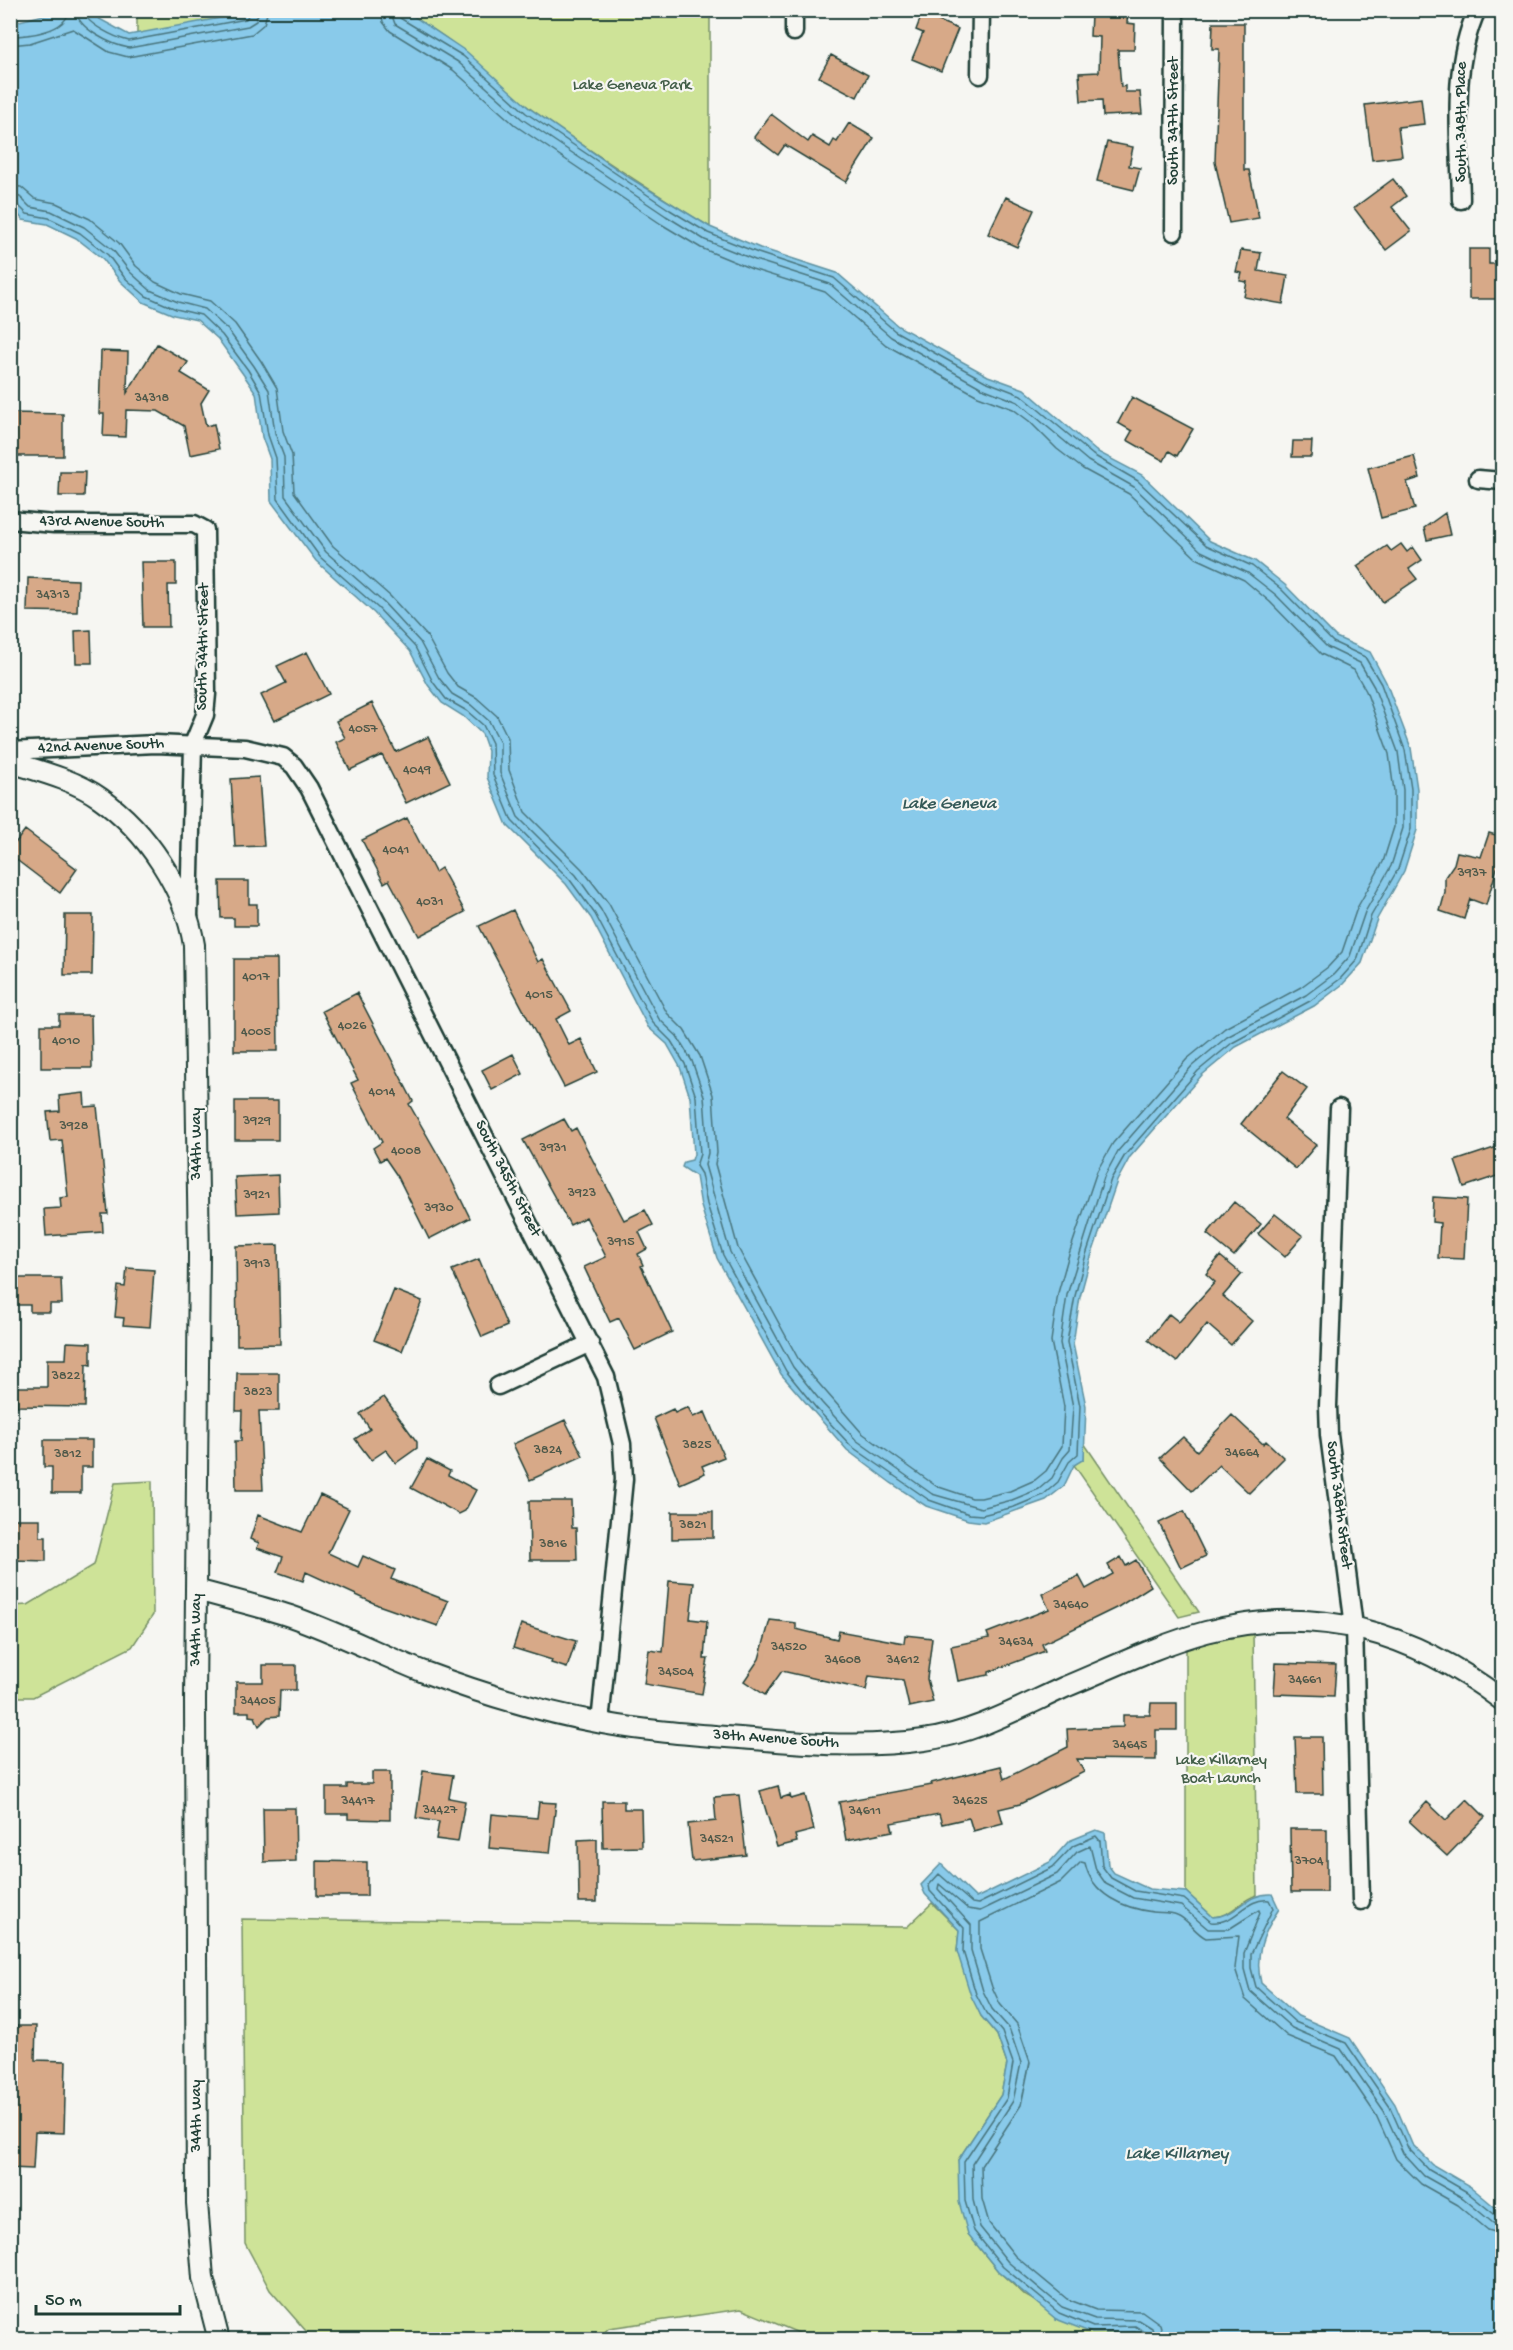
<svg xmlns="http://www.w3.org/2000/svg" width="1513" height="2350" font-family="'Gochi Hand',sans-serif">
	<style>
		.green { fill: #cee398; stroke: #769066; stroke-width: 1.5 }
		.water { fill: #89caea; stroke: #5f92a1; stroke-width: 1.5 }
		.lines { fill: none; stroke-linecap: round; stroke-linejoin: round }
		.shore { stroke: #49757d; stroke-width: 1.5 }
		.building { fill: #d7a988; stroke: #1f3d34; stroke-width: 1.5 }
		.minor-casing { stroke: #1f3d34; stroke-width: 21 }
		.tertiary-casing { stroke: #1f3d34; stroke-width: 24 }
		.minor { stroke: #f6f6f2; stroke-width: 16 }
		.tertiary { stroke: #f6f6f2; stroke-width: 20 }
		.labels { text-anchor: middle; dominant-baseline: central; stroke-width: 4.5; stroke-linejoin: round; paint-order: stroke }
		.number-label { font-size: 14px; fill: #4d5849 }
		.park-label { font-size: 16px; fill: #425e48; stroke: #f6f6f2 }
		.street-label { font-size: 16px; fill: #1f3d34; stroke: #f6f6f2 }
		.water-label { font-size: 18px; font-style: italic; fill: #345958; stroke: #f6f6f2 }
	</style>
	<rect width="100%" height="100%" fill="#f6f6f2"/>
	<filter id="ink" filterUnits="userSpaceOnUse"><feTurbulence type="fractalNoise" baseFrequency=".0167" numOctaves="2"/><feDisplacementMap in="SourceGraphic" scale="12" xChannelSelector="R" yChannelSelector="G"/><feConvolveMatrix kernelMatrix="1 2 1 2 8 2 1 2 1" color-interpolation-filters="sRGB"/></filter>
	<g filter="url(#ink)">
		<path class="green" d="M137 11H258L137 35Z
			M396 11H710V227C649 190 589 150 531 109 485 76 451 30 396 11Z
			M1084 1443 1199 1612 1179 1617 1074 1465 1084 1458Z
			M152 1481 153 1615 132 1647 33 1697H11V1606L28 1605 94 1565 115 1483Z
			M1253 1632 1257 1895C1240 1900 1232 1916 1213 1917L1186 1892V1648Z
			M932 1903 959 1930 957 1951 981 2016 997 2035 1007 2064 1001 2095 958 2160 968 2234 998 2271 1026 2296 1092 2333 1135 2332 1145 2339H813L741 2309 609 2328 597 2339H313L270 2290 245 2243 242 1919 907 1927Z"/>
		<path class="water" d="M64 10 85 11 129 35 258 11 396 10 413 16 467 52 529 108 630 178 710 227 760 248 837 273 898 326 988 376 1024 389 1096 451 1142 475 1210 541 1255 561 1285 585 1336 637 1370 652 1386 682 1411 748 1417 789V830L1404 871 1377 919 1362 963 1343 984 1314 1006 1236 1047 1202 1075 1130 1157 1117 1181 1090 1260 1080 1297 1073 1344 1086 1406 1084 1459 1074 1465 1064 1486 1046 1500 984 1522 968 1520 926 1506 891 1483 847 1450 781 1374 717 1258 701 1206 696 1176 682 1167 684 1162 692 1160 694 1154 690 1097 680 1067 667 1044 648 1027 591 918 566 884 507 825 487 777 488 751 482 734 463 716 442 703 428 685 410 651 374 613 316 561 271 501 270 459 262 437 256 393 243 374 218 339 197 320 174 315 143 302 120 281 103 259 76 238 47 224 23 220 11 206V23Z
			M1096 1830 1105 1833 1108 1865 1114 1873 1149 1889 1186 1892 1213 1917C1238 1916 1245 1893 1272 1894L1279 1909C1263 1933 1254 1955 1261 1983L1298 2016 1350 2038 1395 2104 1412 2144 1433 2165 1471 2187 1502 2213V2339L1145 2340 1135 2332 1092 2333 1056 2319 998 2271 968 2234 959 2202 958 2160 1001 2095 1007 2064 997 2035 981 2016 971 1996 957 1951 959 1930 925 1894 921 1885 941 1864 976 1898 1050 1862 1069 1841Z"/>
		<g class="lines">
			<path class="shore" d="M76 10C77 29 112 45 129 48L248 26 256 21 259 10
				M83 10C85 24 116 38 129 41L246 19 251 10
				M10 36C28 36 67 32 69 10
				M10 45 30 43 73 29 109 52 128 57 252 34 264 24 268 10
				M10 186 21 187 35 199 56 203 90 219 119 243 136 266 155 282 181 294 210 301 235 324 261 361 277 388 283 431 292 455 294 492 333 546 390 596 427 636 447 673 458 687 477 698 497 716 508 738 509 770 525 812 582 869 609 904 667 1013 684 1030 700 1056 713 1095 717 1153 715 1164 738 1248 800 1362 862 1433 936 1486 972 1498H981L1010 1491 1035 1480 1046 1471 1062 1446 1064 1407 1051 1341 1058 1293 1069 1254 1097 1171 1113 1143 1187 1059 1225 1028 1301 987 1328 967 1342 952 1357 908 1383 862 1394 827V791L1389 754 1366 691 1354 670 1321 654 1270 602 1244 580 1196 558 1129 494 1083 469 1057 449 1029 421 1013 409 978 396 886 345 825 292 752 269 701 248 661 224 516 126 453 70 390 31 383 22 381 10
				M10 195 20 197 30 207 51 211 84 227 113 250 130 272 150 290 178 302 205 309 228 330 254 366 269 390 275 433 284 457 285 496 326 552 384 603 420 642 439 678 452 694 471 705 489 721 500 742V773L518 817 576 875 601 910 659 1019 677 1036 692 1061 704 1096 708 1153 705 1165 730 1252 793 1367 822 1403 856 1440 932 1494 981 1508 1012 1500 1039 1489 1052 1478 1063 1458 1070 1450 1073 1407 1060 1343 1067 1295 1104 1177 1118 1151 1192 1066 1227 1037 1306 995 1334 974 1350 956 1365 912 1391 866 1403 828V790L1398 752 1374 687 1360 663 1327 647 1276 595 1248 573 1201 551 1134 487 1088 461 1018 402 982 388 891 337 830 284 755 260 705 240 666 216 522 119 458 62 395 24 390 10
				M10 202 17 204 27 214 49 218 80 233 108 255 124 277 146 296 176 309 201 315 222 335 248 370 261 392 268 435 276 458 278 499 320 557 378 608 415 647 433 682 446 699 467 711 483 725 492 743 493 775 512 821 570 880 595 914 653 1023 671 1041 685 1064 696 1097 700 1154 696 1166 701 1174 707 1204 723 1255 786 1371 816 1408 851 1446 929 1500 969 1514 982 1515 1014 1507 1043 1495 1058 1482 1069 1462 1078 1454 1080 1406 1067 1342 1075 1296 1085 1258 1111 1179 1125 1155 1198 1071 1232 1043 1310 1001 1340 979 1357 960 1371 916 1398 869 1411 829V789L1405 750 1381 684 1365 657 1333 642 1281 589 1252 566 1206 545 1138 481 1093 455 1021 395 985 381 895 331 834 278 758 253 708 233 670 210 526 113 463 56 400 18 397 10
				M1148 2340 1146 2333 1135 2326 1093 2327 1059 2313 1003 2267 974 2231 965 2201 964 2162 1007 2098 1013 2063 1002 2032 986 2013 976 1994 963 1951 964 1928 930 1891 929 1885 939 1874 972 1903 978 1904 1053 1867 1073 1846 1096 1836 1100 1841 1102 1866 1111 1878 1135 1891 1184 1899 1211 1922C1237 1925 1245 1897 1269 1900L1273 1908 1251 1954V1968L1256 1987 1295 2022 1346 2043 1390 2107 1408 2148 1429 2170 1467 2192 1494 2214 1502 2218
				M1155 2340 1152 2328 1139 2320 1095 2319 1062 2307 1008 2262 980 2227 973 2200 972 2164 1013 2101 1021 2063 1009 2028 992 2009 983 1991 971 1950V1925L938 1889 939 1884 968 1909 980 1911 1057 1874 1077 1852 1090 1846 1096 1870 1106 1884 1133 1898 1181 1906 1208 1929H1229L1259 1910 1260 1913 1244 1953V1969L1250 1991 1292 2028 1341 2049 1384 2111 1403 2153 1424 2176 1463 2198 1493 2223 1502 2225
				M1164 2340 1160 2324 1142 2311 1096 2310 1067 2299 1015 2256 989 2223 982 2199 981 2166 1021 2105 1030 2062 1017 2024 1000 2004 992 1987 980 1949V1922L1061 1882 1081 1862 1085 1863C1092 1895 1123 1908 1153 1912 1160 1913 1170 1912 1177 1915 1188 1919 1195 1933 1206 1938L1239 1936 1235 1968 1245 1999 1287 2036 1336 2056 1376 2115 1396 2159 1421 2184 1458 2205 1488 2230 1502 2234"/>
		</g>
		<path class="building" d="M1101 10H1128L1127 23 1135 24 1134 50H1118L1121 87 1125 86V92H1140L1142 114 1103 116 1102 100 1081 101 1079 73 1099 72 1100 37 1090 36 1091 14H1101Z
			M922 14 958 29 941 71 912 59 923 33 916 30Z
			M1213 23H1244V170H1249L1259 218 1229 223 1215 162 1219 49H1212Z
			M831 55 868 75 857 97 819 77Z
			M1421 98 1424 124 1398 127 1402 156 1372 160 1365 105Z
			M771 114 808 142 812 136 830 147 834 140 837 142 849 123 874 138 846 182 785 145 778 155 754 137Z
			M1107 142 1133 147 1129 166 1140 168 1134 190 1097 181Z
			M1393 179 1406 196 1392 207 1411 231 1386 250 1354 208Z
			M1006 197 1034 210 1017 247 988 234Z
			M1469 249H1489V264H1503V299H1469Z
			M1241 250 1261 253 1258 271 1288 276 1283 304 1244 297 1247 282 1240 281 1242 273 1236 272Z
			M157 344 188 362 181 373 209 390 201 403 206 426 214 424 219 449 190 455 184 426 158 411 126 410 125 437 103 436 104 414H99L101 351 128 352 127 393Z
			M1132 397 1193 429 1177 456 1169 451 1164 461 1127 440 1132 431 1118 423Z
			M10 413 63 414V456H10Z
			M1293 441H1312L1311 457H1292Z
			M1414 456 1420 478 1407 482 1415 509 1381 518 1368 468Z
			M60 472H85L84 496H59Z
			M1445 513 1450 535 1427 540 1424 528Z
			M1401 544 1407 552 1413 547 1422 560 1409 569 1417 579 1383 602 1357 566 1387 546 1391 551Z
			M141 562H176V585H168L169 627H143Z
			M28 578 78 580 77 612 27 611Z
			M91 630 92 663H76L75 631Z
			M307 652 329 694 274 721 261 695 286 683 277 666Z
			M372 703 396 752 428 737 450 782 406 803 382 755 350 770 336 742 345 738 336 721Z
			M259 777 264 846 235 847 231 779Z
			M407 818 435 872 441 868 465 912 419 936 389 880 384 883 362 840Z
			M25 830 77 869 60 893 10 855V850Z
			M1489 833 1503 837V869L1497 868 1486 905 1470 899 1464 919 1440 911 1445 893V877L1454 864 1457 852 1481 857Z
			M220 881H249V904H257V926H234V918H221Z
			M513 910 538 962 543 959 571 1011 556 1019 569 1045 581 1039 597 1072 564 1087 479 926Z
			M65 915H93L92 975H64Z
			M234 959H277L278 1051H234Z
			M357 993 413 1101 409 1104 445 1167 470 1218 429 1239 398 1177 385 1158 380 1161 373 1148 382 1142 351 1083 358 1080 322 1011Z
			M59 1015H91L92 1068H41V1025H59Z
			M513 1054 523 1074 492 1090 482 1070Z
			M1283 1071 1307 1089 1284 1119 1316 1145 1296 1169 1241 1124Z
			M84 1093 85 1107 97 1106 108 1214H102L103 1232 46 1236 44 1209 61 1208 60 1198 68 1197 62 1140 50 1141 47 1112 60 1111 59 1096Z
			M235 1101H278V1140H235Z
			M564 1119 571 1131 576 1128 624 1220 645 1210 653 1225 639 1232 647 1249 638 1254 643 1265 641 1266 672 1332 635 1350 619 1318 610 1322 584 1267 606 1257 586 1217 570 1225 523 1140Z
			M1503 1145V1174L1464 1187 1455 1161Z
			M278 1175 279 1212 237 1214 235 1177Z
			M1433 1197 1467 1199 1464 1259 1438 1258 1440 1223 1432 1222Z
			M1234 1202 1261 1224 1234 1256 1207 1234Z
			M1275 1214 1303 1236 1285 1257 1258 1234Z
			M278 1245 280 1344 237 1345 236 1246Z
			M1220 1256 1242 1274 1223 1296 1252 1321 1231 1345 1207 1324 1177 1362 1148 1340 1169 1314 1179 1322 1215 1282 1206 1274Z
			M479 1259 507 1326 482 1337 452 1270Z
			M127 1268 154 1270 150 1327 123 1325 124 1318 115 1317 118 1286 125 1287Z
			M10 1278H61L62 1304H50V1312H30V1305H10Z
			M394 1290 422 1301 402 1351 374 1340Z
			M67 1342 91 1343V1365L86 1364 85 1407 17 1406V1387H47V1359H66Z
			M237 1373H279V1411H259L263 1490H236L235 1441H241L242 1411H236Z
			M384 1397 417 1442V1448L396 1463 386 1450 371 1460 355 1439 370 1429 360 1414Z
			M688 1407 693 1417 705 1412 724 1457 702 1466 705 1473 680 1484 654 1418 673 1409 675 1413Z
			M1232 1415 1263 1444 1266 1441 1284 1458 1249 1493 1219 1465 1192 1491 1160 1458 1183 1437 1197 1451Z
			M565 1420 583 1456 530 1480 513 1444Z
			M44 1440H92V1467H81V1493H52V1467H44Z
			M427 1459 450 1471 448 1475 476 1490 465 1511 459 1514 411 1488Z
			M320 1495 349 1509 328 1553 358 1567 363 1556 395 1570 391 1579 448 1601 438 1626 378 1605 306 1572 303 1581 277 1572 283 1557 257 1548 259 1543 250 1539 258 1515 302 1532Z
			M529 1501H571L572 1528H576L577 1560H530Z
			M1184 1511 1206 1556 1181 1568 1159 1523Z
			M672 1512H713V1538L672 1539Z
			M14 1519H40V1537H46V1561L14 1560Z
			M1121 1557 1126 1566 1136 1560 1151 1586 1118 1607 1042 1644 1045 1651 989 1672V1675L958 1681 951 1646 989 1638 987 1633 1049 1609 1042 1594 1079 1576 1086 1589 1113 1574 1108 1565Z
			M669 1581 694 1583 690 1619 707 1621 704 1659H708L702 1694 644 1684 649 1650 663 1652Z
			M770 1620 796 1623V1629L837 1639 839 1631 904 1643 905 1635 932 1638 927 1679 933 1702 909 1707 903 1680 869 1676 866 1690 782 1671 765 1695 744 1681 759 1659Z
			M521 1624 576 1641 567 1668 551 1663 552 1660 513 1648Z
			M1276 1663 1336 1665 1334 1696 1274 1694Z
			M263 1665H296V1690H280L279 1716 268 1717 259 1726 255 1717 249 1716V1712H236V1682H263Z
			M1151 1703H1177V1730H1156V1760L1077 1759 1084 1772 1020 1804 999 1809 1003 1823 973 1831 969 1818 942 1824 939 1814 891 1823 893 1831 846 1840 839 1802 932 1785 931 1783 1001 1766 1004 1779 1068 1747 1067 1729 1123 1727V1715H1150Z
			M1295 1737H1322L1323 1794H1297Z
			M423 1771 453 1775 449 1798 465 1801 458 1842 436 1839 439 1822 416 1818Z
			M372 1772H390V1820L348 1819V1814H326V1788H347V1784H372Z
			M778 1786 781 1798 790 1795 791 1799 805 1795 814 1830 795 1835 797 1842 777 1847 760 1791Z
			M739 1795 746 1855 692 1861 688 1824 716 1821 714 1797Z
			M1467 1799 1485 1817 1447 1856 1409 1821 1427 1802 1446 1820Z
			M602 1801H624V1809H641L642 1847 603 1848Z
			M539 1802 556 1803 550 1853 489 1848 492 1814 537 1818Z
			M263 1808H295L296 1861 264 1862Z
			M1290 1829H1327V1892H1291Z
			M597 1839V1902H579L578 1840Z
			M317 1861 367 1862V1896H317Z
			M10 2026H36L35 2060 66 2061 64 2133 35 2132 33 2169 10 2168Z"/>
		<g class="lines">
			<g class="minor-casing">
				<path id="minor" d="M794 10V32
					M980 75 981 10
					M1461 200C1460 137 1450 69 1477 10
					M1174 232 1175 10
					M1478 479 1502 481
					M10 520 54 524H194L205 530 207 694 205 715 193 744 189 918
					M10 751 156 744 245 748 283 757 294 766 309 788 606 1377 622 1444 624 1479 600 1723
					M1339 1108 1328 1406 1329 1435 1354 1626 1361 1901
					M498 1386 590 1343"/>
			</g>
			<g class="tertiary-casing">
				<path id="tertiary" d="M10 762C39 771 75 780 100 798 147 831 185 889 194 945L199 1255 195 1702 197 2203 203 2278 219 2340
					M197 1590C228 1599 260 1606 290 1616 336 1632 379 1654 424 1672 480 1693 542 1712 602 1723 651 1732 703 1735 753 1739 810 1744 867 1748 924 1740 975 1733 1019 1708 1065 1687 1111 1668 1158 1645 1206 1632 1317 1603 1413 1632 1502 1700"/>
			</g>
			<use href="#minor" class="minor"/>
			<use href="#tertiary" class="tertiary"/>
		</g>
	</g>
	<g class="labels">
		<g class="number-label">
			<text x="152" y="398">34318</text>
			<text x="53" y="595">34313</text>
			<text x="363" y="729">4057</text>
			<text x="417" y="770">4049</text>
			<text x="396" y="850">4041</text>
			<text x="1472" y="873">3937</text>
			<text x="430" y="902">4031</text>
			<text x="256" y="977">4017</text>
			<text x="539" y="995">4015</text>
			<text x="352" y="1026">4026</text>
			<text x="256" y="1032">4005</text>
			<text x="66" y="1041">4010</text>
			<text x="382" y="1092">4014</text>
			<text x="257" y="1121">3929</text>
			<text x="74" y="1126">3928</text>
			<text x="553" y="1148">3931</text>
			<text x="406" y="1151">4008</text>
			<text x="582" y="1193">3923</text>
			<text x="257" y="1195">3921</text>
			<text x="439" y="1208">3930</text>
			<text x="621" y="1242">3915</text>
			<text x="257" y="1264">3913</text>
			<text x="66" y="1376">3822</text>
			<text x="258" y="1392">3823</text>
			<text x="697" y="1445">3825</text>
			<text x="548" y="1450">3824</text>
			<text x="1242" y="1453">34664</text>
			<text x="68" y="1454">3812</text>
			<text x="693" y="1525">3821</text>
			<text x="553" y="1544">3816</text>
			<text x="1071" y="1605">34640</text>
			<text x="1016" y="1642">34634</text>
			<text x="789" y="1647">34520</text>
			<text x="843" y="1660">34608</text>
			<text x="903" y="1660">34612</text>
			<text x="676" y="1672">34504</text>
			<text x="1305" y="1680">34661</text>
			<text x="258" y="1701">34405</text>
			<text x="1130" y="1745">34645</text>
			<text x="358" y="1801">34417</text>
			<text x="970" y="1801">34625</text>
			<text x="440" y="1810">34427</text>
			<text x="865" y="1811">34611</text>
			<text x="717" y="1839">34521</text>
			<text x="1309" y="1861">3704</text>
		</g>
		<g class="park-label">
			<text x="632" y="86">Lake Geneva Park</text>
			<text x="1221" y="1761">Lake Killarney<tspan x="1221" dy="18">Boat Launch</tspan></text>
		</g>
		<g class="street-label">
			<text transform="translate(1174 121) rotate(-90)">South 347th Street</text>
			<text transform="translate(1462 122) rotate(-90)">South 348th Place</text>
			<text transform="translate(102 523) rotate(1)">43rd Avenue South</text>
			<text transform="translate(204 647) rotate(-89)">South 344th Street</text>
			<text transform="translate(101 747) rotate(-2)">42nd Avenue South</text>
			<text transform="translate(197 1144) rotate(-90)">344th Way</text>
			<text transform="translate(507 1179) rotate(63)">South 345th Street</text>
			<text transform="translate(1338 1505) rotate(83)">South 348th Street</text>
			<text transform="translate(197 1630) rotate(-89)">344th Way</text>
			<text transform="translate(776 1740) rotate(4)">38th Avenue South</text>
			<text transform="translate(197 2116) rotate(-90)">344th Way</text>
		</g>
		<g class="water-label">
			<text x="949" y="804">Lake Geneva</text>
			<text x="1177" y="2154">Lake Killarney</text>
		</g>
	</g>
	<rect width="1513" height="2350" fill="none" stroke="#f6f6f2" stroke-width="36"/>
	<rect x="18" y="18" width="1477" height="2314" fill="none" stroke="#1f3d34" stroke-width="2" filter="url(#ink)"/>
	<path d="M36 2305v9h144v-9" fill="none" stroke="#1f3d34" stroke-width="3"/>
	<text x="45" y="2305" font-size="18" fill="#1f3d34" stroke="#f6f6f2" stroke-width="4.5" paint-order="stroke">50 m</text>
</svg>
